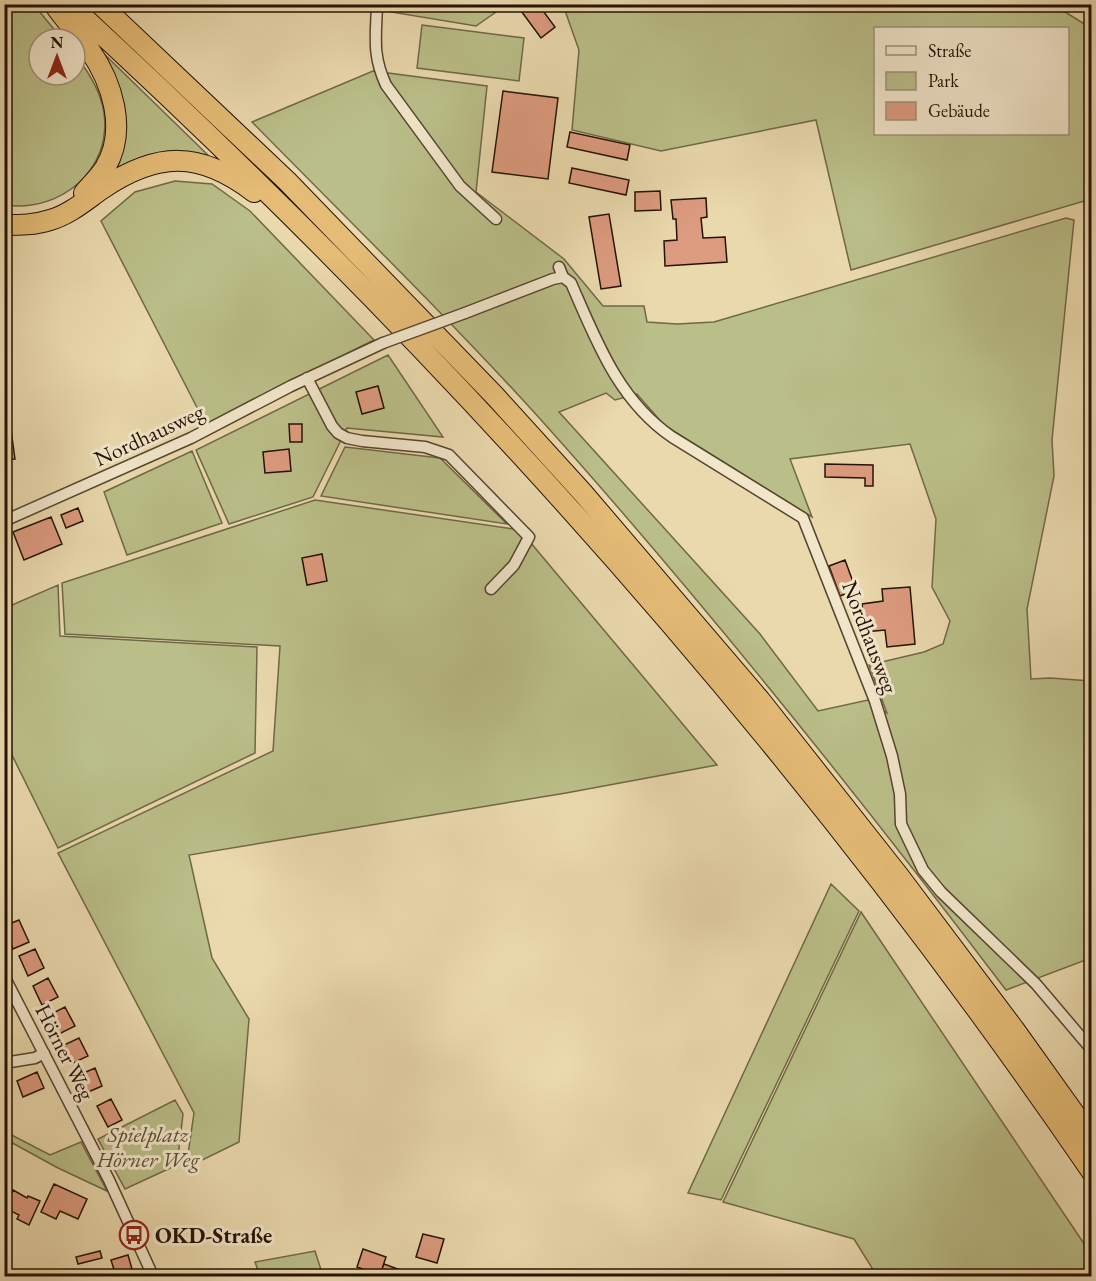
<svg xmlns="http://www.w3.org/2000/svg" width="1096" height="1281" font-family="'EB Garamond',serif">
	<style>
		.green { fill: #babe88; stroke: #6f6846; stroke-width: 1.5; fill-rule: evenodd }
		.building { fill: #dd9b7f; stroke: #241205; stroke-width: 1.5 }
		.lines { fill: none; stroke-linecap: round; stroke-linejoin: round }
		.minor-casing { stroke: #56442f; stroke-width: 13 }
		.motorway-casing { stroke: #241205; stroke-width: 22 }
		.minor { stroke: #f1e6ca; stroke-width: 10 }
		.motorway { stroke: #e5bc76; stroke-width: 20 }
		.minor-bridge-casing { stroke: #56442f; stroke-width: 13; stroke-linecap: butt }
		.minor-bridge { stroke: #f1e6ca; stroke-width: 10 }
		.labels { text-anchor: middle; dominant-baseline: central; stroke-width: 6; stroke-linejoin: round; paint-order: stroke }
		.street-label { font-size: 22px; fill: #241205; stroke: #f1e6ca }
		.park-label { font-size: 22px; font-style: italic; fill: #584e33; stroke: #f1e6ca }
		.poi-label { font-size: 22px; font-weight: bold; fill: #241205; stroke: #f1e6ca; text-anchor: start }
	</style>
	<rect width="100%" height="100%" fill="#ead9ad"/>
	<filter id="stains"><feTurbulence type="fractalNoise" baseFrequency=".00333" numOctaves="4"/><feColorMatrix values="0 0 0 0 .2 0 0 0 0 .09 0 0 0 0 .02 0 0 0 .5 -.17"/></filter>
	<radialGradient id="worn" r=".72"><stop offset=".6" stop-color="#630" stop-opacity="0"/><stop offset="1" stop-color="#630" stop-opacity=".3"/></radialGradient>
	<path class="green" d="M5 4 34 5 62 39H39V75H75V55C88 71 101 92 104 113 112 171 59 213 5 205Z
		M392 5V4L506 5 476 26 391 12Z
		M563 5H1054L1091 28V199L851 270 816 120 661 151 572 130 579 50ZM876 28H1068V134H876Z
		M422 25 524 38 519 81 417 68Z
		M96 46 213 160 102 182 117 152Z
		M373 71 487 86 476 192 564 259 603 306H644L647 322 677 324 714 322 1066 218 1074 220 1052 440 1054 476 1027 609 1031 679 1050 678 1091 681V958L1006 990C858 795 705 603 542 421 449 318 349 221 252 122ZM606 393 615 400 637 394 664 425 812 517 790 459 910 444 936 519 932 587 950 621 943 644 924 652 869 665 887 713 868 700 818 711 760 634 559 412Z
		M175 181 212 184 250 211 374 340 206 425 101 221 135 192Z
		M388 355 443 437 347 428 313 497 229 524 196 450Z
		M345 447 440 458 507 524 321 496Z
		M192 451 222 523 127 555 104 492Z
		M315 500 520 530 717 765 566 793 189 855 212 958 249 1019 239 1142 186 1168 194 1113 58 853 273 751 280 646 65 634 62 583Z
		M58 585 60 636 257 647 255 753 58 848 5 741V608Z
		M831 884 859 911 721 1200 688 1193Z
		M861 912 1091 1254V1276H877L854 1239 723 1202Z
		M175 1100 183 1114 177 1165 125 1189 98 1139Z
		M4 1131 50 1155 81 1142 107 1191 58 1168 5 1139Z
		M315 1251 323 1276H260L255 1262Z"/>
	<path class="building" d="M516 4H538L555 27 541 38Z
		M503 91 558 98 548 179 492 172Z
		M570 132 630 145 627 160 567 147Z
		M572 168 629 180 626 195 569 183Z
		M660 191 661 210 635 211V192Z
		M706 198 707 217 701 218 703 238 725 237 727 262 665 266 664 241 677 240 676 219H673L671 200Z
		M609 214 621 286 601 289 589 217Z
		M378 386 384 408 362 414 356 392Z
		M289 424H302V442H290Z
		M11 430 15 459 4 460V431Z
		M289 449 291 471 265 473 263 452Z
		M825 464 873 465V486H865V478L825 477Z
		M78 508 83 521 66 528 61 515Z
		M51 517 62 544 24 560 13 532Z
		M322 554 327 581 307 585 302 558Z
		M845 560 856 590 840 596 829 566Z
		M910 587 915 644 887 647 885 630 865 632 862 604 883 601 882 589Z
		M19 920 29 942 13 949 4 926Z
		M35 949 44 968 28 976 19 956Z
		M48 978 58 997 42 1005 33 986Z
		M65 1007 75 1026 59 1034 49 1015Z
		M4 1026 12 1040 4 1044Z
		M79 1038 88 1056 73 1063 64 1045Z
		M95 1068 102 1086 86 1093 79 1075Z
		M37 1072 44 1088 23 1097 17 1081Z
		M111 1099 122 1120 108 1127 97 1106Z
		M54 1184 87 1199 78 1219 60 1211 56 1219 41 1212Z
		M13 1190 27 1198 28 1196 40 1201 29 1225 17 1219 19 1215 5 1208Z
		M423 1234 444 1239 437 1263 416 1257Z
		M363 1249 386 1257 380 1275 357 1267Z
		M100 1251 102 1258 78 1264 76 1257Z
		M128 1255 134 1276H116L111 1260Z
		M384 1264 417 1276H379Z"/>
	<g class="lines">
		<g class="minor-casing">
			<path id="minor" d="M377 4C376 37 372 55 386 85L460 186 496 219
				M559 267 563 277 571 283C596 340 618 400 672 437L803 518 875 701 892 756 900 794 901 824 923 870 941 892 1036 984 1092 1050
				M465 313 553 279 563 277
				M307 378 332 426 338 433 347 438 362 441 425 447 449 455 529 537 514 565 491 589
				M4 521 191 438 291 386 383 343
				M4 976 109 1180 153 1276
				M4 1063 35 1058 44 1053"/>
		</g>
		<g class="motorway-casing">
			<path id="motorway" d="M54 4C64 20 79 33 89 49 112 82 128 130 105 168 99 177 91 185 84 193
				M69 4C451 354 799 744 1092 1172
				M100 4 287 181 495 396 583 493 760 700 899 876 1014 1029 1092 1138
				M4 225C20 225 35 225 50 220 69 215 86 200 102 189 158 151 200 151 254 192"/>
		</g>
		<use href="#minor" class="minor"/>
		<use href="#motorway" class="motorway"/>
		<g class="minor-bridge-casing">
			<path id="minor-bridge" d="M383 343 465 313"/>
		</g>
		<use href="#minor-bridge" class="minor-bridge"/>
	</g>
	<defs>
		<g id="bus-ring" transform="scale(1.5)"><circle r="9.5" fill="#f1e6ca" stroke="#8f2418" stroke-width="1.5"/><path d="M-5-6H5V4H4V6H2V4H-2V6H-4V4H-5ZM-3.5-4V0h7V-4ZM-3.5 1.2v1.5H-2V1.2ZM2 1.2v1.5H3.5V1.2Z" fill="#8f2418"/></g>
	</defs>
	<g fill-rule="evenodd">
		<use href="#bus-ring" x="134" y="1235"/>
	</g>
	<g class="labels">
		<g class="street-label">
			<text transform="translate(149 435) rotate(-25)">Nordhausweg</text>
			<text transform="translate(870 637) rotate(69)">Nordhausweg</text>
			<text transform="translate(65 1052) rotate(63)">Hörner Weg</text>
		</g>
		<g class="park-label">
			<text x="148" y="1134">Spielplatz<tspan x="148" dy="25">Hörner Weg</tspan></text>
		</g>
		<g class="poi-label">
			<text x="155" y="1235">OKD-Straße</text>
		</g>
	</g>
	<rect width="1096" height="1281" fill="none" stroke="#ead9ad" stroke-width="24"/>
	<rect x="6" y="6" width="1084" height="1269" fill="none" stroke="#241205" stroke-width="3"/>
	<rect x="12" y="12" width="1072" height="1257" fill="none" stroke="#241205" stroke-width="1.5"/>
	<rect x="874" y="27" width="195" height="108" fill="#f1e6ca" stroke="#9f917b" stroke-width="1.5"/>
	<rect x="886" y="46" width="30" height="9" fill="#f1e6ca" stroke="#9f917b" stroke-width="1.5"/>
	<text x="928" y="57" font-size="18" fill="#241205">Straße</text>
	<rect x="886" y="72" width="30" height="18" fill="#babe88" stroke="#9f917b" stroke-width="1.5"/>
	<text x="928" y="87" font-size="18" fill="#241205">Park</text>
	<rect x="886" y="102" width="30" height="18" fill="#dd9b7f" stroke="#9f917b" stroke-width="1.5"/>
	<text x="928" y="117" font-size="18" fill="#241205">Gebäude</text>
	<g transform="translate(57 57)"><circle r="28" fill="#f1e6ca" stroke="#9f917b" stroke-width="1.5"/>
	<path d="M0-4.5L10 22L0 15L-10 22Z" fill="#8f2418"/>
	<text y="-9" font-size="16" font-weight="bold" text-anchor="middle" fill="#241205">N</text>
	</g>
	<rect width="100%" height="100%" filter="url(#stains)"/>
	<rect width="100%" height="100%" fill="url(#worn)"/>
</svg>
